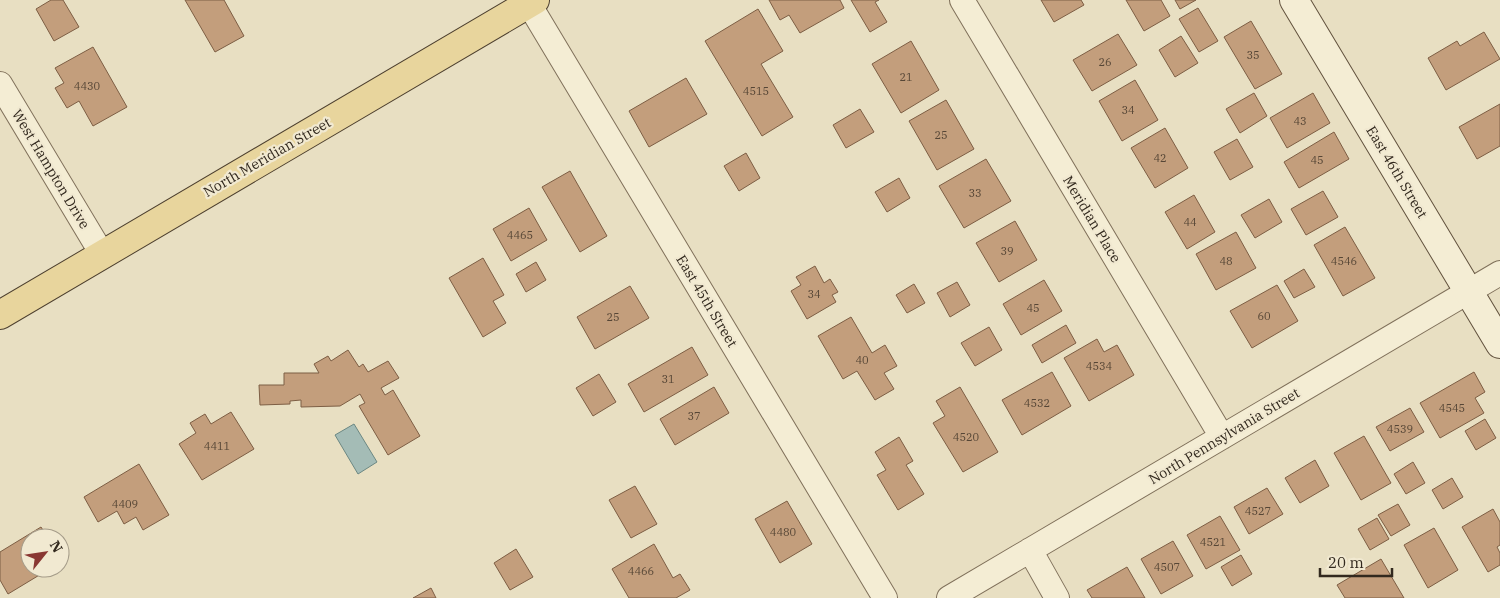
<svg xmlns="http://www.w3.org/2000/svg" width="1500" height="598" font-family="'IBM Plex Serif',serif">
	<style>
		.water { fill: #a4bcb6; stroke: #6c8883 }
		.building { fill: #c39e7c; stroke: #7d5e44 }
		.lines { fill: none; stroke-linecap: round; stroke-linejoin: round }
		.minor-casing { stroke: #80715b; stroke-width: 26 }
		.secondary-casing { stroke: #62523e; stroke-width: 30 }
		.primary-casing { stroke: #4e402f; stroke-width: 30 }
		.minor { stroke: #f4edd4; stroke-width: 24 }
		.secondary { stroke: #f4edd4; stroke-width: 28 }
		.primary { stroke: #e8d59d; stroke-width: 28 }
		.labels { text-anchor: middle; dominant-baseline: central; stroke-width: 4.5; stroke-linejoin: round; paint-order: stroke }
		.number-label { font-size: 11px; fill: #564636 }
		.street-label { font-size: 14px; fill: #32291e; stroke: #f1e9d1 }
	</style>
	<rect width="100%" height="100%" fill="#e8dfc2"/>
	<path class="water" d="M354 424 377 462 358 474 335 435Z"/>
	<path class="building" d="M51 0H63L79 27 54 41 36 9Z
		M185 0H224L244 36 215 52Z
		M769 0H840L844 8 800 33 789 15 780 20Z
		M851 0H879L875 2 887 22 870 32Z
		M1041 0H1081L1084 5 1054 22Z
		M1126 0H1161L1170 16 1144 31Z
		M1175 0H1196L1180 9Z
		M1198 8 1218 41 1199 52 1179 19Z
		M758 9 783 51 761 64 793 117 762 136 705 41Z
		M1251 21 1282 74 1255 89 1224 37Z
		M1484 32 1500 59 1446 90 1428 58 1457 41 1460 46Z
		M1118 34 1137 65 1092 91 1073 60Z
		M1181 36 1198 63 1175 77 1159 50Z
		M911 41 939 90 901 113 872 64Z
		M93 47 127 107 93 126 79 101 67 108 55 88 64 83 55 68Z
		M686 78 707 114 649 147 629 111Z
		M1135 80 1158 120 1122 141 1099 101Z
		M1254 93 1267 116 1240 133 1226 109Z
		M1313 93 1330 123 1287 148 1270 118Z
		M946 100 974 149 937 170 909 121Z
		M1500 104V146L1477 159 1459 127Z
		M860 109 874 132 846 148 833 125Z
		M1165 128 1188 168 1155 188 1131 148Z
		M1334 132 1349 159 1299 188 1284 162Z
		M1237 139 1253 167 1230 180 1214 152Z
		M746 153 760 178 739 191 724 166Z
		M986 159 1011 201 964 228 939 186Z
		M570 171 607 236 580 252 542 187Z
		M899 178 910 198 887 212 875 192Z
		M1323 191 1338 217 1306 235 1291 209Z
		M1194 195 1215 232 1187 249 1165 212Z
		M1269 199 1282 222 1255 238 1241 215Z
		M529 208 547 240 511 261 493 229Z
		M1015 221 1037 260 999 282 976 243Z
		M1345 227 1375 278 1343 296 1314 245Z
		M1236 232 1256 268 1216 290 1196 254Z
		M483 258 504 295 493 301 506 323 483 337 449 278Z
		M536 262 546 280 526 292 516 274Z
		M815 266 824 283 830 279 838 292 832 295 836 302 807 319 791 291 801 285 796 277Z
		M1304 269 1315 287 1294 298 1284 281Z
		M1044 280 1062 311 1021 335 1003 304Z
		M957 282 970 305 950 317 937 293Z
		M914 284 925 303 907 313 896 295Z
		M1277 285 1298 321 1252 348 1230 311Z
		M630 286 649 318 595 349 577 317Z
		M851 317 872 353 885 345 897 366 884 373 894 389 875 400 857 371 843 379 818 336Z
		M1066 325 1076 343 1042 363 1032 345Z
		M989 327 1002 350 975 366 961 343Z
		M1097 339 1104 352 1117 345 1134 375 1089 401 1064 358Z
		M692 347 708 375 644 412 628 384Z
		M348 350 359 367 363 364 368 372 388 361 399 378 381 388 385 395 393 390 420 436 388 455 359 406 365 403 360 394 340 406 301 407V400L290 401V404L260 405 259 385H284V373H319L314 364 328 356 331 361Z
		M1052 372 1071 406 1022 435 1002 400Z
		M1474 372 1485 392 1475 398 1484 413 1440 438 1420 403Z
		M599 374 616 402 593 416 576 388Z
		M714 387 729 413 675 445 660 419Z
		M960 387 998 452 963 472 933 423 945 416 936 401Z
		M1410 408 1424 432 1390 451 1376 427Z
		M231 412 254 449 202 480 179 444 196 433 190 423 205 414 211 424Z
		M1485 419 1496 438 1476 450 1465 431Z
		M1364 436 1391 483 1361 500 1334 453Z
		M899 437 913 461 906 465 924 494 898 510 877 475 886 470 875 452Z
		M1315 460 1329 486 1300 503 1285 478Z
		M1413 462 1425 483 1406 494 1394 474Z
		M139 464 169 515 143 530 136 517 124 524 117 511 98 522 84 497Z
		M1452 478 1463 497 1443 509 1432 490Z
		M635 486 657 524 631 538 609 500Z
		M1267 488 1283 514 1249 534 1234 507Z
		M787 501 812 544 780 563 755 519Z
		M1398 504 1410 525 1391 536 1378 515Z
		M1493 509 1500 522V545L1497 547 1500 553V565L1488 572 1462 527Z
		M1220 516 1240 550 1206 569 1187 535Z
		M1377 518 1389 539 1370 550 1358 529Z
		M41 527 48 538H30V568H51L8 594 0 580V552Z
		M1434 528 1458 570 1428 588 1404 545Z
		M1173 541 1193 576 1161 594 1141 559Z
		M654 544 673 578 680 574 690 590 676 598H629L612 569Z
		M516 549 533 577 510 590 494 563Z
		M1241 555 1252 574 1232 586 1221 567Z
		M1381 559 1404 598H1345L1337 585Z
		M1127 567 1145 598H1092L1087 590Z
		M431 588 436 598H413Z"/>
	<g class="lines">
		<g class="minor-casing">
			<path id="minor" d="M962 0 1222 437
				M529 4 885 598
				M0 84 102 254
				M1030 550 1057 598
				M949 598 1500 273"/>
		</g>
		<g class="secondary-casing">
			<path id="secondary" d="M1294 0 1500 344"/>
		</g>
		<g class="primary-casing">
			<path id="primary" d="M0 315 535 0"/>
		</g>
		<use href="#minor" class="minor"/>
		<use href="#secondary" class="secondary"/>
		<use href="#primary" class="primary"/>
	</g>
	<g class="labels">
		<g class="number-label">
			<text x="1253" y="55">35</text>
			<text x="1105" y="62">26</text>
			<text x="906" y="77">21</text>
			<text x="87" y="86">4430</text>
			<text x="756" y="91">4515</text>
			<text x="1128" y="110">34</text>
			<text x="1300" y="121">43</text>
			<text x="941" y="135">25</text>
			<text x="1160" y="158">42</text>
			<text x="1317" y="160">45</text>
			<text x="975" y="193">33</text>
			<text x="1190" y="222">44</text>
			<text x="520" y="235">4465</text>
			<text x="1007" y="251">39</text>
			<text x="1226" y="261">48</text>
			<text x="1344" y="261">4546</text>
			<text x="814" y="294">34</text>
			<text x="1033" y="308">45</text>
			<text x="1264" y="316">60</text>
			<text x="613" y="317">25</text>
			<text x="862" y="360">40</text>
			<text x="1099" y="366">4534</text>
			<text x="668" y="379">31</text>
			<text x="1037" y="403">4532</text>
			<text x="1452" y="408">4545</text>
			<text x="694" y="416">37</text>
			<text x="1400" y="429">4539</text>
			<text x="966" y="437">4520</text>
			<text x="217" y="446">4411</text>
			<text x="125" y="504">4409</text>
			<text x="1258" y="511">4527</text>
			<text x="783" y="532">4480</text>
			<text x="1213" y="542">4521</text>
			<text x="1167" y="567">4507</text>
			<text x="641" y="571">4466</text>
		</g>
		<g class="street-label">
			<text transform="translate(267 157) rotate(-30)">North Meridian Street</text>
			<text transform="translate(51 169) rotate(59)">West Hampton Drive</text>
			<text transform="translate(1397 172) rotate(59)">East 46th Street</text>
			<text transform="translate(1092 219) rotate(59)">Meridian Place</text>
			<text transform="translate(707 301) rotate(59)">East 45th Street</text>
			<text transform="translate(1224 436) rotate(-31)">North Pennsylvania Street</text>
		</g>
	</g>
	<g transform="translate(45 553) rotate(60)"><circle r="24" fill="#f1e9d1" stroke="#a59c89"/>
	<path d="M0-4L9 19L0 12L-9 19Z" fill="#893732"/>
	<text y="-8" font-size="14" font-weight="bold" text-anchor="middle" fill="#32291e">N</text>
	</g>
	<path d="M1320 568v8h72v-8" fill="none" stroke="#32291e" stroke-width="2.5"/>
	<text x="1328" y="568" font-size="15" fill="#32291e" stroke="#f1e9d1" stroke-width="4" paint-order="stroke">20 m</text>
</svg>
